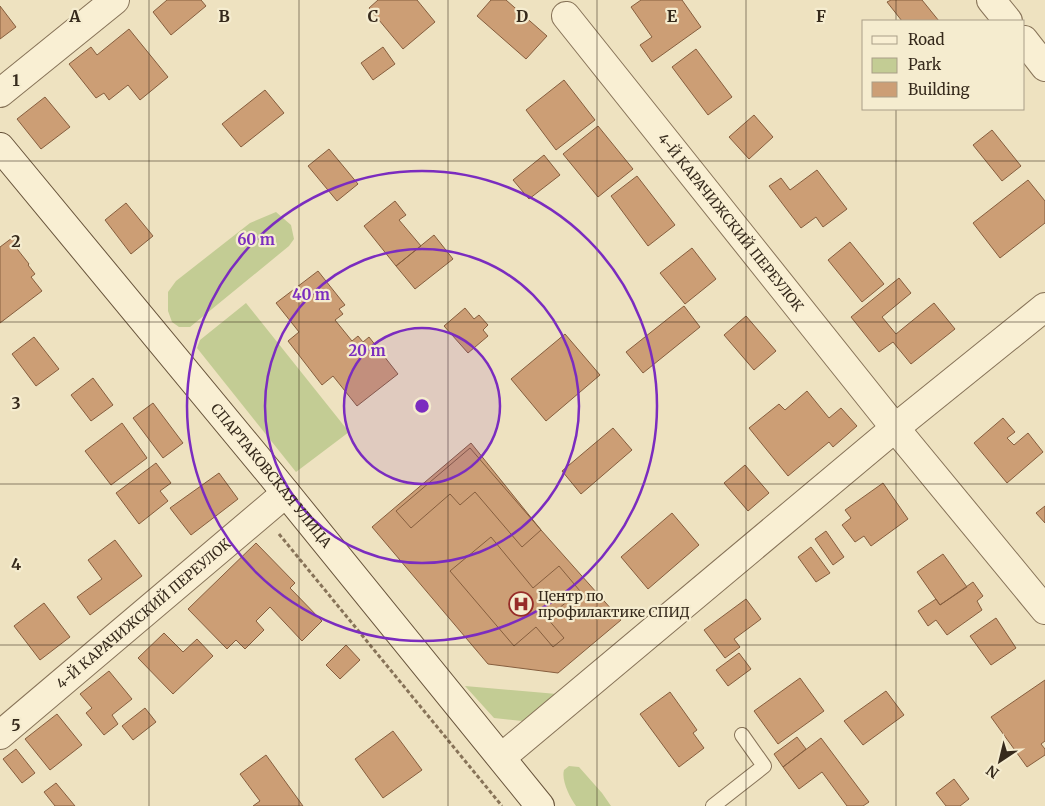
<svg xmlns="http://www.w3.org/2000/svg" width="1045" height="806" font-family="Merriweather,serif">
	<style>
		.green { fill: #c3cc94 }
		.building { fill: #cc9e75; stroke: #865e3e }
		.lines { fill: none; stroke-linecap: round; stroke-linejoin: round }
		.lane-casing { stroke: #877358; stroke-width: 16 }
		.street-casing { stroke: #877358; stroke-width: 30 }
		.secondary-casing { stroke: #68543b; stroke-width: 30 }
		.path { stroke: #877358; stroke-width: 3; stroke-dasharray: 4 2.5; stroke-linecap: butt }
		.lane { stroke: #f9efd3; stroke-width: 14 }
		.street { stroke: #f9efd3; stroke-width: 28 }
		.secondary { stroke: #f9efd3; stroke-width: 28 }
		.grid { fill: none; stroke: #362a1c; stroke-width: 1; stroke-opacity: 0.55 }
		.ring { fill: none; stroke: #7b2cbf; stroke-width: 2.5 }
		.labels { text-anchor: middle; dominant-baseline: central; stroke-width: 4.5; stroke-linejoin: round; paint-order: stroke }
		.street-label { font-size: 14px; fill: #362a1c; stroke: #f5eccf }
		.poi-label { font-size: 14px; fill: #362a1c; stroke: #f5eccf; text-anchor: start }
		.grid-label { font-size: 16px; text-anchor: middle; font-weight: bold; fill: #362a1c; stroke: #f5eccf; stroke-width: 4.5; stroke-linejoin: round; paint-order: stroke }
		.centre { fill: #7b2cbf; stroke: #f5eccf; stroke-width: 2.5 }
		.ring-label { font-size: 15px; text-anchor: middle; font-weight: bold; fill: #7b2cbf; stroke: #f5eccf; stroke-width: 4.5; stroke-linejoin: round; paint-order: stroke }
	</style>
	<rect width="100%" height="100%" fill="#eee2c0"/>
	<path class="green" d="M276 212 291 225 294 239 289 246 190 327H179L172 322 168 311V292L176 281 250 223Z
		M246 303 349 432 296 472 197 348 200 340Z
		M465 686 557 694 522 721 494 718Z
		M569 766 579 767 602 793 611 806H576C570 798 561 780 564 770Z"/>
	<path class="building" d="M167 0H201L206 6 171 35 153 12Z
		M378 0H417L435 22 403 49 369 8Z
		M491 0H506L547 36 526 59 477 16Z
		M641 0H682L701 27 652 62 640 45 652 37 631 7Z
		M891 0H922L939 21H902L887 2Z
		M0 6 16 27 0 39Z
		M129 29 168 77 140 100 128 85 109 100 104 93 96 98 69 64 91 47 97 55Z
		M383 47 395 64 373 80 361 63Z
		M696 49 732 97 708 115 672 67Z
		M564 80 595 120 556 150 526 110Z
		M265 90 284 113 241 147 222 124Z
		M45 97 70 127 41 149 17 119Z
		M754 115 773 137 749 159 729 137Z
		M598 126 633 169 598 197 563 154Z
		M992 130 1021 166 1002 181 973 145Z
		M329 149 358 184 337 201 308 166Z
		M544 155 560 175 529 199 513 180Z
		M817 170 847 209 823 227 816 217 801 228 769 186 781 178 790 190Z
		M637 176 675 225 648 246 611 196Z
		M1028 180 1045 201V223L1000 258 973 223Z
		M395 201 406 215 399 220 421 246 396 266 364 226Z
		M126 203 153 236 131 254 105 220Z
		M16 235 20 240 14 245 29 264 28 265 35 274 31 277 42 291 0 323V247Z
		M434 235 453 259 415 289 396 266Z
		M850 242 884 284 862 302 828 260Z
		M692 248 716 279 685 304 660 273Z
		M318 271 345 305 339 309 343 314 335 320 352 341 358 336 363 342 369 337 398 374 357 406 333 376 322 385 288 341 299 332 276 303Z
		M899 278 911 293 882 317 896 334 934 303 955 329 911 364 893 342 879 352 851 317Z
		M684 306 700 327 643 373 626 352Z
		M465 308 474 319 479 315 488 325 483 330 488 336 468 353 444 326Z
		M746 316 776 351 754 370 724 335Z
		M565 334 600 375 546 421 511 379Z
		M34 337 59 369 36 386 12 354Z
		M93 378 113 405 91 421 71 395Z
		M807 391 829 418 841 408 857 426 833 447 829 442 788 476 749 428 779 404 785 410Z
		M153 403 183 443 163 458 133 418Z
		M1003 418 1015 432 1007 438 1014 445 1028 433 1043 452 1007 483 974 443Z
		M122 423 147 458 111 485 85 451Z
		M613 428 632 450 581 494 562 471Z
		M471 443 541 530 621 620 558 673 488 664 372 527Z
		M470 448 541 530 522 547 475 492 460 505 450 494 411 528 396 511Z
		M156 463 171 483 160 491 168 501 139 524 116 493Z
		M745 465 769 493 748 511 724 483Z
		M219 473 238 499 191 535 170 508Z
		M883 483 908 519 871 546 864 536 855 542 842 525 851 518 845 510Z
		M1045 506V523L1036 513Z
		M672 513 699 545 648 589 621 557Z
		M826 531 844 557 833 565 815 539Z
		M491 537 533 588 559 566 580 591 547 618 564 638 553 647 536 627 514 646 450 571Z
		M115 540 142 576 90 615 77 597 102 579 88 560Z
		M256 543 295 583 290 588 322 621 302 641 270 607 256 621 264 630 245 649 236 640 227 649 188 609Z
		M811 547 830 573 816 582 798 557Z
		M943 554 967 587 940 605 917 572Z
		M973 582 983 596 977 601 982 610 947 635 936 620 928 626 918 611 936 599 940 605Z
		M746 599 761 619 734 639 740 647 725 658 704 630Z
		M44 603 70 637 40 660 14 626Z
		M996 618 1016 648 991 665 970 636Z
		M164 633 183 652 197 639 213 656 173 694 138 658Z
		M346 645 360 660 340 679 326 665Z
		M739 653 751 669 728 686 716 670Z
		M109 671 132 699 112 715 118 724 104 735 86 713 92 708 80 694Z
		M800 678 824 711 778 744 754 711Z
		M1045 680V741L1041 744 1045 749V755L1027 767 991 717Z
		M886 691 904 715 863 745 844 721Z
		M670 692 697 730 693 733 704 748 679 767 640 714Z
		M145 708 156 722 133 740 122 726Z
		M57 714 82 745 50 770 25 739Z
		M393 731 422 770 383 798 355 759Z
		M797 737 806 749 783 767 774 754Z
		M821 738 869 802 863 806H847L822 772 799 789 783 767Z
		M16 749 35 773 22 783 3 759Z
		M266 755 303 806H253L260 801 240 774Z
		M954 779 969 799 960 806H946L936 793Z
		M56 783 75 806H55L44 792Z"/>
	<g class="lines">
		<g class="lane-casing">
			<path id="lane" d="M713 806 764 766 742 735"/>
		</g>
		<g class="street-casing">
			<g id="street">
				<path d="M991 0 1008 21"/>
				<path id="s1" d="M566 16 895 428 1045 610"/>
				<path d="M1024 40 1045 67"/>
				<path d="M0 93 115 0"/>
				<path id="s2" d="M0 735 286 493"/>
				<path d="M502 757 895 428 1045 307"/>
			</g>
		</g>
		<g class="secondary-casing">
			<g id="secondary">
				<path id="s3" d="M0 147 273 477 540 806"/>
			</g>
		</g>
		<path class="path" d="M279 534 502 806"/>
		<use href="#lane" class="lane"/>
		<use href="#street" class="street"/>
		<use href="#secondary" class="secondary"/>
	</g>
	<path class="grid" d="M149 0V806M299 0V806M448 0V806M597 0V806M746 0V806M896 0V21M896 109V806M0 161H1045M0 322H1045M0 484H1045M0 645H1045"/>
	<circle cx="422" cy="406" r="78" fill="#7b2cbf" fill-opacity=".12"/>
	<g class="ring">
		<circle cx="422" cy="406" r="78"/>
		<circle cx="422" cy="406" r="157"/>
		<circle cx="422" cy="406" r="235"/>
	</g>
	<defs>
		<g id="hospital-ring" transform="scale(1.25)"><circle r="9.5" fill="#f5eccf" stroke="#962c28" stroke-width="1.5"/><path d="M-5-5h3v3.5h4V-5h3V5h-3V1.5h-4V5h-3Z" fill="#962c28"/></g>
	</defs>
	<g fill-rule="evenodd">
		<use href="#hospital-ring" x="521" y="604"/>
	</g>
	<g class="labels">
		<g class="street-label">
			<text stroke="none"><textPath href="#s1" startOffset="264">4-Й КАРАЧИЖСКИЙ ПЕРЕУЛОК</textPath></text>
			<text stroke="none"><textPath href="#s3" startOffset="426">СПАРТАКОВСКАЯ УЛИЦА</textPath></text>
			<text stroke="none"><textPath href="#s2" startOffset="188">4-Й КАРАЧИЖСКИЙ ПЕРЕУЛОК</textPath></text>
		</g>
		<g class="poi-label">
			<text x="538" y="596">Центр по<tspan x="538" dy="16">профилактике СПИД</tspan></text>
		</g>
	</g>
	<g class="grid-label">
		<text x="75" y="22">A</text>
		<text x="224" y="22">B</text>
		<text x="373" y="22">C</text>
		<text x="522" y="22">D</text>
		<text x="672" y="22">E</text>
		<text x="821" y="22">F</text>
		<text x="16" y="86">1</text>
		<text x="16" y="247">2</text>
		<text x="16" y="409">3</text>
		<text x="16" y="570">4</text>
		<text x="16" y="731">5</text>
	</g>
	<circle cx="422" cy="406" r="8" class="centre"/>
	<g class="ring-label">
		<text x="256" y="245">60 m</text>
		<text x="311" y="300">40 m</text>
		<text x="367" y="356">20 m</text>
	</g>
	<rect x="862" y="20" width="162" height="90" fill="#f5eccf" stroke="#a99e87"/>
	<rect x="872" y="36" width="25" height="8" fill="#f9efd3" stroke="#a99e87"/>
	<text x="908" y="45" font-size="15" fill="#362a1c">Road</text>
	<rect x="872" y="58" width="25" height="15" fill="#c3cc94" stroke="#a99e87"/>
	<text x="908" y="70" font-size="15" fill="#362a1c">Park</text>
	<rect x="872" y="82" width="25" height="15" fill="#cc9e75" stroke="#a99e87"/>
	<text x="908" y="95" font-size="15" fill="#362a1c">Building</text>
	<g transform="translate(1000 761) rotate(215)" stroke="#f5eccf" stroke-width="4" paint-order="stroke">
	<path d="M0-4L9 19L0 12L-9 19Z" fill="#362a1c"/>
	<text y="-8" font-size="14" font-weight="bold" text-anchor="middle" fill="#362a1c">N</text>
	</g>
</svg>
